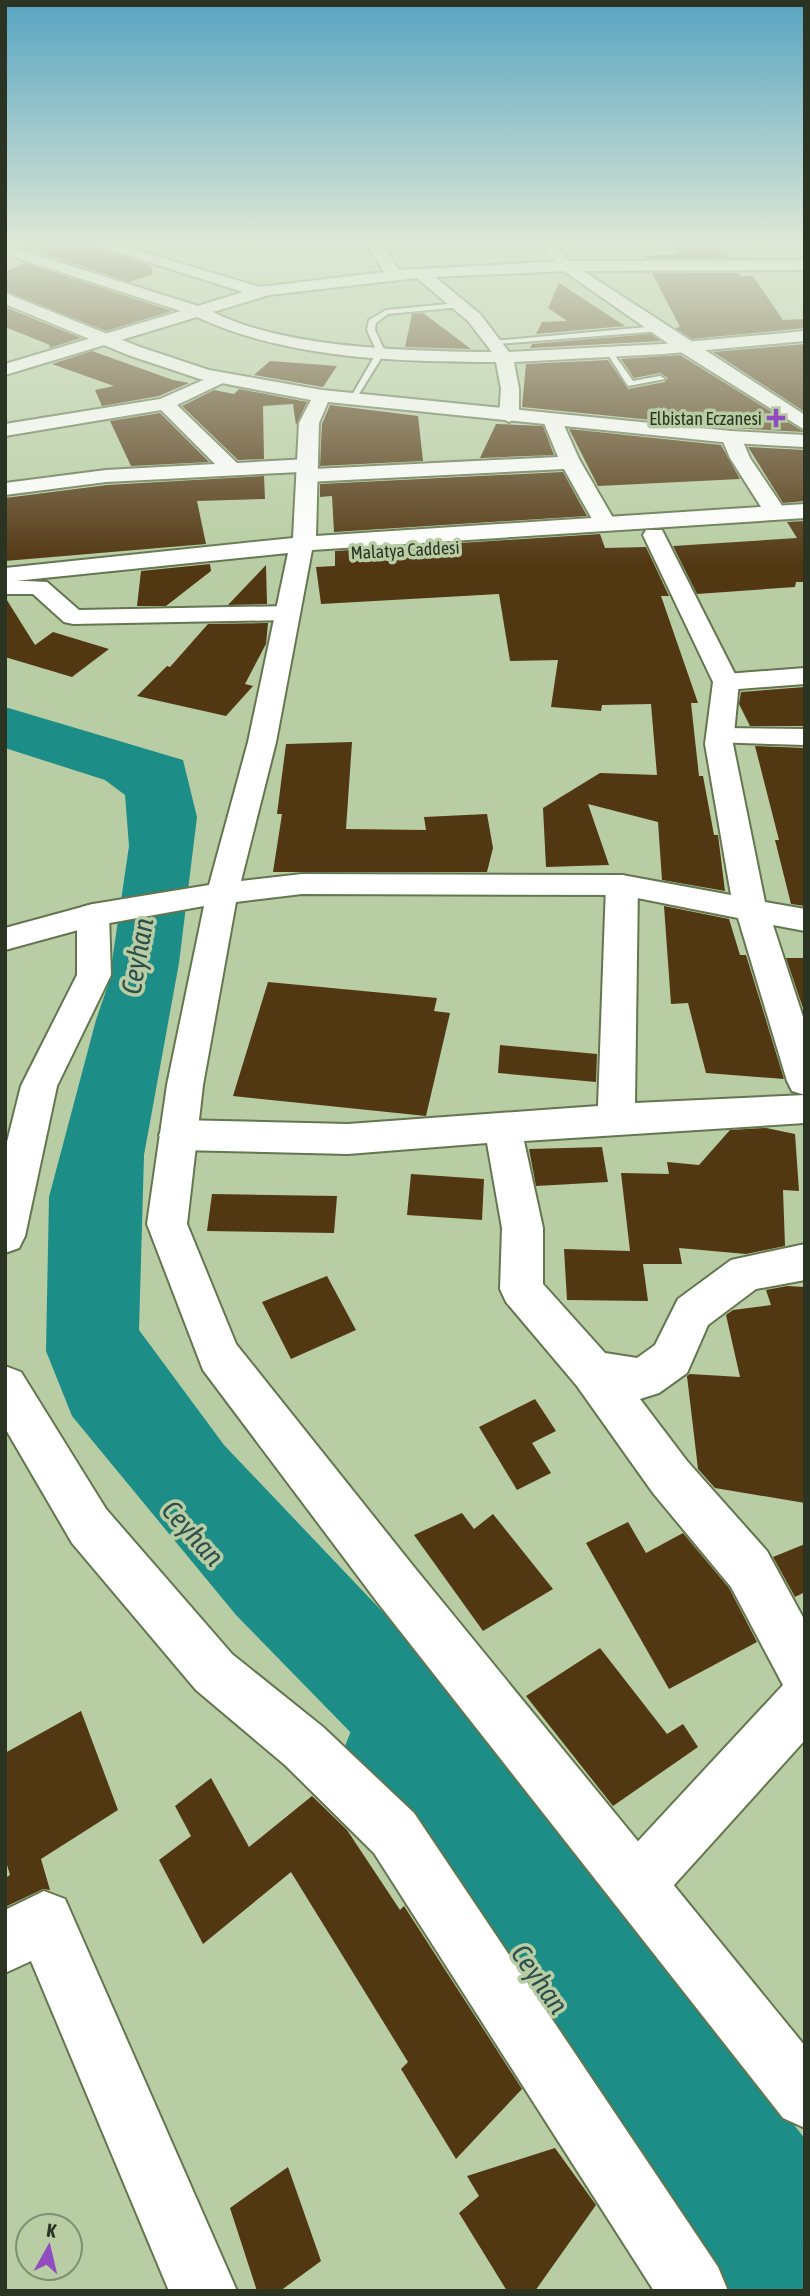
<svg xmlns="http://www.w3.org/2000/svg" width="810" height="2296" font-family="'Asap Condensed',sans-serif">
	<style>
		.water { fill: #1c8d87 }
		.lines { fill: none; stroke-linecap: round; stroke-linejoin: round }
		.river { fill: #1c8d87; fill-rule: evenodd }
		.building { fill: #523713 }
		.lane-casing { stroke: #63764f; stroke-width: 4 }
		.street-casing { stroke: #63764f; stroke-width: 4 }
		.secondary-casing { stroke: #63764f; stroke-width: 4 }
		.lane { fill: #fff; fill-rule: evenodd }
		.street { fill: #fff; fill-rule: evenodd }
		.secondary { fill: #fff; fill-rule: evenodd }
		.poi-dot { fill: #914cc0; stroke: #b8cda3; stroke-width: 2.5 }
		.labels { text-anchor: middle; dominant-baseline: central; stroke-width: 7; stroke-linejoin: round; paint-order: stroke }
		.far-poi-label { font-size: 18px; fill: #2b3323; stroke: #b8cda3; text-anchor: end }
		.far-street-label { font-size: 18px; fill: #2b3323; stroke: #b8cda3 }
		.near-water-label { font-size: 28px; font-style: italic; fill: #2f4f4c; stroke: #b8cda3 }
	</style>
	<rect width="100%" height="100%" fill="#b8cda3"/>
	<path class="water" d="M5 707 183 760 197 817 179 963 144 1155 139 1330 224 1445 456 1689 805 2139V2291H765L586 2018 401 1784 236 1615 72 1416 46 1351 49 1197 96 1020 109 982 129 846 125 795 105 780 5 748Z"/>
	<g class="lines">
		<path class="river" d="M385 1711 416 1723 680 2094 805 2250V2291H701L608 2166 354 1785 342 1754 354 1723Z"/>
	</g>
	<path class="building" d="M12 243H86L151 266 153 274 129 282Z
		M672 243H721L730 258H644L643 256 679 254Z
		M25 263 172 311 106 331 5 291V272Z
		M652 273H739L741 276H753L783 320 805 319V328L692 339 675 328 680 327Z
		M559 283 625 326 536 334 542 322 567 321 548 308Z
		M5 307 81 338 49 348 50 345 5 327Z
		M423 313 471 349 405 347 412 314Z
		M651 334 661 341 530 348 532 344Z
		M805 344V412L713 352Z
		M92 351 173 380 189 383 159 396 102 406 95 390 114 386 52 364Z
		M680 355 804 432 731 428 522 407 526 364 608 360 628 389 665 382 668 378 660 373 634 378 621 359Z
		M270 361 337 366 323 387 254 375Z
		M239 389 307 402 296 425 293 404 263 406 264 459 238 460 182 406 214 390 234 394Z
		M330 405 418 416 423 461 320 466 322 424Z
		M160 413 209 462 131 466 110 421Z
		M496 424 543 426 554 455 480 458Z
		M569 429 721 445 740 479 598 486Z
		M748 447 805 450V501L783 503Z
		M563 472 587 516 334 532 332 496 320 497V484Z
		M264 476 265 499 197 501 206 544 5 561V498L107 485Z
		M805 521V582H796L795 587 697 594 673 546 797 538 787 522Z
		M600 534 605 548 646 547 669 596H661L698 703H691L699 776H703L714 835H718L725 891 662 880 658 822 588 804 609 865 546 867 543 808 600 773 657 775 651 704 602 705 601 711 551 707 558 660 510 661 499 594 321 604 316 567 335 566V551Z
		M210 564 211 571 166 606H137L141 571Z
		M266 565 267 604 228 605Z
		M5 597 35 645 53 632 109 649 72 677 5 657Z
		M268 623 266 644 245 684 253 686 226 716 137 696 167 666 170 667 208 624Z
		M805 687V726H750L739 704 741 692Z
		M352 742 346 829 426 830 424 817 487 814 493 848 487 872H273L282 814H277L286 744Z
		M755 746 805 748V906L791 904 775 840H779Z
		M664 906 729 919 740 955H746L784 1079 706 1073 688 1003 671 1004Z
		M786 958H805V1014Z
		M268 982 437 998 434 1011 450 1013 426 1116 233 1096Z
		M500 1045 597 1054 596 1082 498 1073Z
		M766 1128 795 1134 799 1191 783 1190 785 1246 746 1254 679 1248 682 1264H643L648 1301 567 1300 564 1249 630 1251 621 1173 669 1174 667 1162 699 1165 730 1130Z
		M602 1147 608 1182 536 1186 529 1149Z
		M411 1174 484 1179 482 1220 407 1215Z
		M212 1194 337 1196 334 1233 207 1231Z
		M327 1276 356 1330 291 1359 262 1302Z
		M787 1286 805 1287V1503L715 1488 698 1469 687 1376 690 1374 740 1377 726 1315 733 1310 771 1305 766 1290Z
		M535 1399 556 1431 532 1443 551 1473 517 1490 479 1427Z
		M462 1513 474 1529 493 1514 553 1589 483 1631 414 1535Z
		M628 1522 646 1553 683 1533 729 1588 757 1642 669 1689 586 1543Z
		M805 1544V1592L795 1597 773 1557Z
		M600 1648 667 1734 683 1724 698 1747 613 1806 526 1696Z
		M81 1711 118 1810 41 1859 50 1890 43 1889 5 1907V1878L10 1875 5 1858V1753Z
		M211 1778 249 1847 312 1796 347 1830 400 1910 404 1906 522 2089 456 2159 401 2069 408 2062 291 1872 203 1944 159 1860 191 1836 175 1806Z
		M555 2148 596 2205 535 2291H507L459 2213 479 2196 467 2176Z
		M288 2167 321 2261 280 2291H257L230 2208Z"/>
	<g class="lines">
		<g class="lane-casing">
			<path id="lane" d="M458 303 461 307 388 314 376 323 375 330 385 352 354 402H348L377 352 367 330 369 320 386 310Z
				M658 326 661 331 497 344 493 341Z
				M605 350H611L633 381 660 376 665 379 628 386Z"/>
		</g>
		<g class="street-casing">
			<path id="street" d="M88 243H112L260 287 384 272 366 243H381L399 270 566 261 805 260V270L566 271 435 277 480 314 509 352 663 344 805 331V341L663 354 514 362 519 389V416L509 422 499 416 501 389 496 362C398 362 287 359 197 317L5 375V364L181 311 5 254V245L198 306 243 292ZM417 278 468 321 492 352C410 351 286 349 213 312L269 295Z
				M219 373 228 378 225 382 177 405 237 463 307 459 314 461 317 465 314 469 558 457 542 418 545 414H559L579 459 616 523 605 530 597 528 564 469 307 482 300 480 297 476 300 472 106 482 5 495V483L106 470 215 464 161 410 5 436V424L160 399Z
				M731 431 741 437 750 458 787 513 784 518H768L730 458 721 437Z
				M5 580 47 582 79 610 288 606 297 608 300 613 297 618 288 620 73 624 64 622 33 594H5Z
				M805 668V684L726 690 717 688 713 682 717 676 726 674Z
				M721 728 805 729V745L711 742 707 736 711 730Z
				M622 875 633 878 638 885 635 1103 805 1095V1123L524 1141 543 1228V1284L605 1353 637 1358 655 1345 678 1299 731 1260 805 1244V1280L756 1289 708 1325 687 1373 659 1393 640 1399 687 1461 767 1551 805 1621V1740L656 1905 636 1914 616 1905 607 1885 616 1865 783 1685 731 1587 653 1493 577 1386 506 1302 500 1289 502 1228 487 1143 348 1154 178 1150 165 1146 159 1135 165 1124 178 1120 348 1124 598 1106 606 885 611 878Z
				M93 904 104 907 109 915 111 975 57 1086 25 1236 19 1248 5 1253V1150L21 1086 77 975V915L82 907Z
				M5 1366 21 1372 106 1509 232 1654 323 1727 414 1813 718 2267 728 2291H654L374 1853 285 1765 196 1690 72 1543 5 1428Z
				M44 1891 65 1899 237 2291H169L31 1961 5 1973V1910Z"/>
		</g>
		<g class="secondary-casing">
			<path id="secondary" d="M539 243H554L571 263 805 415V430L679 351 561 269Z
				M5 293 140 347 209 370 322 390 731 431 805 435V447L731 443 328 402 319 423 316 536 805 504V518L312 550 276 742 241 881 302 874 622 875 731 895 705 744 713 682 643 535 646 530H662L739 682 733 744 765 902 805 909V931L773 925 805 1023V1095L792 1091 787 1081 738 918 622 895 302 894 236 902 203 1085 187 1224 236 1344 414 1567 805 2046V2128L783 2118 378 1603 203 1370 147 1224 167 1085 204 906 93 926 5 950V928L93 904 209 885 248 742 288 553 5 582V568L293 538 299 423 311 400 200 379 128 355 5 304Z"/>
		</g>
		<use href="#lane" class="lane"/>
		<use href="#street" class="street"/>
		<use href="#secondary" class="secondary"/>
	</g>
	<linearGradient id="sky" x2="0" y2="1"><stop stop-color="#56a4c1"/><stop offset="0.43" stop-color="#dfe8d6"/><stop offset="1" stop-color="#dfe8d6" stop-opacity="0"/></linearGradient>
	<rect width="810" height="565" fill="url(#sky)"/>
	<path class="poi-dot" d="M772.5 407.5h7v7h7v7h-7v7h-7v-7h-7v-7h7z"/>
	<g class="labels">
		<g class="far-poi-label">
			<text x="762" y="418">Elbistan Eczanesi</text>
		</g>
		<g class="far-street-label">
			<text transform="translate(405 550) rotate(-3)">Malatya Caddesi</text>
		</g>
		<g class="near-water-label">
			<text transform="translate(137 956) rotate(-80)">Ceyhan</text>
			<text transform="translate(193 1533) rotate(48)">Ceyhan</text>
			<text transform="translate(540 1979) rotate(55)">Ceyhan</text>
		</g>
	</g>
	<rect width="810" height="2296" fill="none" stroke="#2b3323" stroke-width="14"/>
	<g transform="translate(49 2247) rotate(8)"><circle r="33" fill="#b8cda3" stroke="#808f70" stroke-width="2"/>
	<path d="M0-5L12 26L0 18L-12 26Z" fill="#914cc0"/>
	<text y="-10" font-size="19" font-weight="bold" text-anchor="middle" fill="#2b3323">K</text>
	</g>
</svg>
